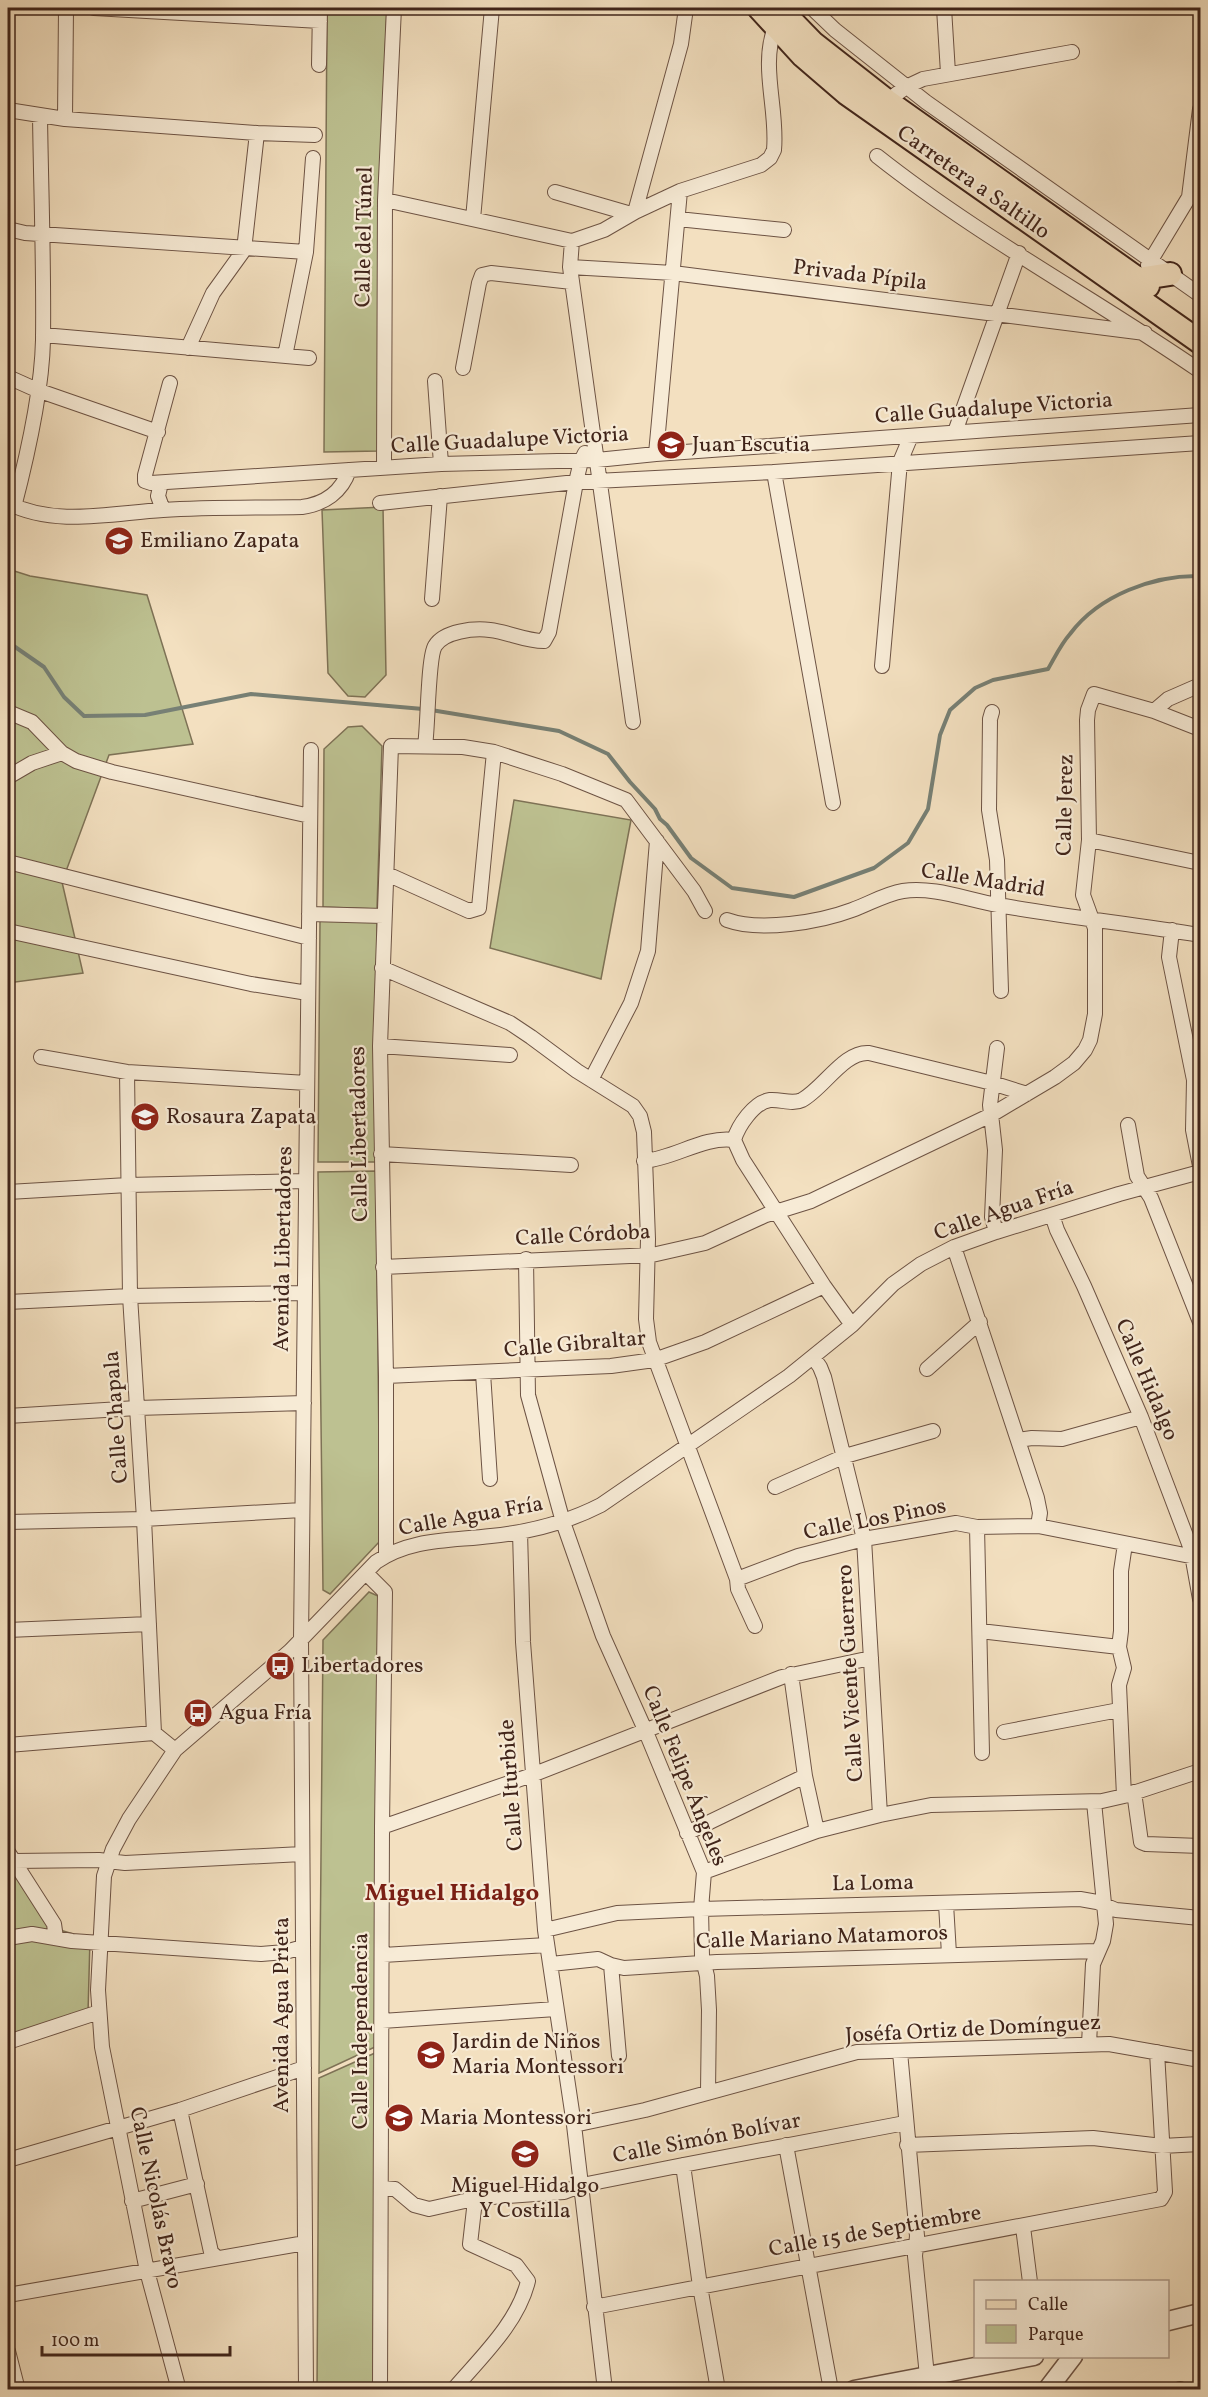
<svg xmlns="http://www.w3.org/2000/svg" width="1208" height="2397" font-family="Vollkorn,serif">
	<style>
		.green { fill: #bdc191; stroke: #7e7256; stroke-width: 1.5 }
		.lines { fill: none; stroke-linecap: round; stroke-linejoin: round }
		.stream { stroke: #778075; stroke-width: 4 }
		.minor-casing { stroke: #6d5344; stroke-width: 16 }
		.tertiary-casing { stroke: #6d5344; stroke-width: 21 }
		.primary-casing { stroke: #40241a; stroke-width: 26 }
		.minor { stroke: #f7ebd6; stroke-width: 14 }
		.tertiary { stroke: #f7ebd6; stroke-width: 18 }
		.primary { stroke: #f3e0c0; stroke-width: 22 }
		.labels { text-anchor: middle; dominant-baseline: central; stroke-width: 4.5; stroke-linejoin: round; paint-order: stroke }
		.street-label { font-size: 22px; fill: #40241a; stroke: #f7ebd6 }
		.poi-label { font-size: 22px; fill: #40241a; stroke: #f7ebd6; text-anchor: start }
		.neighbourhood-label { font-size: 24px; font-weight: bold; fill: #7a1f14; stroke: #f7ebd6 }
	</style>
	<rect width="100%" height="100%" fill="#f3e0c0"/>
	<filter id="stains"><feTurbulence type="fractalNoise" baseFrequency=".00333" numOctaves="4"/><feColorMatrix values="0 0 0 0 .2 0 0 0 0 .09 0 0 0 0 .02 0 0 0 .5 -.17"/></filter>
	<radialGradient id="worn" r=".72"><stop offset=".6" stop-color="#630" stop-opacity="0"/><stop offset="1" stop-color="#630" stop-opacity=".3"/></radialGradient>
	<path class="green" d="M327 8H387L382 127 379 451 324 452Z
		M383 507 386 675 365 697 348 696 328 673 322 510Z
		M8 569 30 576 147 595 193 744 109 755 62 882 83 973 8 983Z
		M362 726 382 746 377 909 323 907 324 749 348 727Z
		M514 800 631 820 601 979 490 948Z
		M320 921 377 922 376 1162H318Z
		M376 1171 380 1541 330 1594 323 1590 318 1172Z
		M369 1592 378 1596 375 2047 319 2073 323 1640Z
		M8 1852 60 1930 90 1939 88 2013 8 2042Z
		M375 2053 373 2389 317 2390 319 2078Z"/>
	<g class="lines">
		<path class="stream" d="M8 642 44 667 64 697 84 716 145 715 251 694 423 709
			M431 710 559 731 608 754 630 782 655 809 660 819 667 825 691 858 732 888 794 897 874 868 908 843 928 809 940 735 950 710 975 688 993 680 1048 669C1055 657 1061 644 1070 634 1099 595 1154 575 1200 576"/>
		<g class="minor-casing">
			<path id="minor" d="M94 8 320 21
				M812 8 835 30 926 102 1200 295
				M944 8 948 73
				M319 65 320 8
				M887 101 906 87 923 79 1072 52
				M8 110 65 119 257 133 315 135
				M65 119 66 8
				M877 156C978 236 1094 298 1200 371
				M555 192 631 214
				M385 200 572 241 604 230 635 212 680 191 761 165 770 158 774 150C778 109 760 67 775 27
				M635 212 681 44 686 8
				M473 219 492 8
				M678 219 784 230
				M8 229 25 233 306 252
				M572 241 570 267 633 722
				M1148 265 1189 197 1200 109
				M570 267 673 273 1145 333
				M43 335 309 358
				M188 348 213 293 244 250 257 133
				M285 356 306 252 313 158
				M463 368 479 283 482 275 491 273 572 282
				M8 377 37 390 158 432
				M435 381 441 464
				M170 383 145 475V481L151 483 441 464 597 460 656 454 1200 415
				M955 432 1019 253
				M656 454 680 191
				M384 468 385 200 394 8
				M774 472 833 803
				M161 483 158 496 163 510
				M8 503C55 527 112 513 163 510 209 507 255 508 302 507 324 504 342 492 349 470
				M380 503 576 482 774 472 1200 443
				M14 507C27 457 42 391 43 340 44 265 41 190 40 116
				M432 599 440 496
				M882 666 900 462 911 436
				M1154 711 1168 699 1200 685
				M8 712 32 722 62 753 76 761 112 772 310 816
				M992 712 990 719 989 810 997 860 1001 991
				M425 746C428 727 428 657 435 646 444 631 474 628 490 630 508 632 525 641 544 641L549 632 576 482 581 461 585 453
				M8 777 32 763 62 753
				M1089 840 1200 863
				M8 862 309 938
				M387 874 469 911 479 908 494 752
				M309 914 384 916
				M727 920C760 932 820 922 852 910 869 904 885 894 903 891 933 886 968 900 998 905 1065 917 1133 924 1200 935
				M1172 930 1169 957 1194 1080 1193 1130 1200 1166
				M8 931 251 984 308 993
				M382 968 510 1023 531 1037 577 1071 633 1106 640 1116 644 1132 648 1239 646 1319 649 1342 737 1579 738 1589 755 1626
				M380 1046 510 1055
				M41 1057 127 1072 307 1083
				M127 1072 130 1296 144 1519 154 1733 175 1750
				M591 1080 631 1003 648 951 657 841
				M1128 1125 1137 1176 1151 1198 1200 1322
				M734 1140C738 1126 754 1102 770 1100 781 1099 792 1105 802 1100 824 1088 844 1051 869 1053L992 1083 1027 1094
				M734 1140 743 1160 824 1286 852 1325
				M381 1154 571 1165
				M644 1161C676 1158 703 1136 734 1140
				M8 1192 128 1185 306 1181
				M1052 1215 1057 1230 1084 1286 1141 1417 1191 1549 1200 1599
				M996 1232 992 1217 995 1150 990 1105 997 1048
				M954 1247 1037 1498 1040 1513 1038 1526
				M526 1259 528 1395 563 1522 603 1636 646 1732 704 1872 701 1909 702 1956 707 1976 709 2010 708 2092
				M383 1267 652 1255 705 1243 766 1215 811 1201 991 1115 1055 1077 1074 1063 1085 1050 1090 1040 1095 1014V928L1083 895 1089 840 1087 720 1088 710 1094 694 1154 711 1200 729
				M8 1302 130 1296 305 1293
				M813 1357 820 1367 824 1377 864 1539 880 1815
				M927 1369 980 1322
				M483 1373 490 1479
				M386 1376 611 1366 654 1360 705 1342 824 1286
				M8 1416 137 1408 304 1403
				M1018 1440 1032 1438 1062 1439 1141 1417
				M775 1487 845 1456 933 1431
				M8 1522 144 1519 302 1510
				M977 1527 982 1753
				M520 1532 523 1642 545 1930 574 2125 605 2390
				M386 1555V1376L380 1046 391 746 463 747 494 752 562 774 626 800 694 891 705 911
				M366 1573 385 1592 382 1827 380 2390
				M737 1579 798 1556 864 1539 956 1523 977 1527 1038 1526 1200 1558
				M8 1630 149 1624
				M980 1631 1119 1647
				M791 1674 805 1776 817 1831
				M1004 1732 1119 1710
				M8 1745 154 1733
				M1134 1792 1141 1842 1146 1844 1200 1846
				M1124 1796 1119 1685 1124 1668 1119 1647 1121 1631V1571L1125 1544
				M382 1827 532 1775 782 1677 871 1658
				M687 1833 805 1776
				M8 1852 54 1924 56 1938
				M14 1861 99 1860 125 1863 302 1854
				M704 1872 817 1831 880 1815 931 1805 1102 1801 1124 1796 1200 1771
				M946 1904 949 1954
				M545 1930 617 1913 701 1909 1080 1899 1097 1902 1116 1910 1200 1918
				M8 1938 32 1934 72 1941 261 1954 285 1952 303 1947
				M383 1955 547 1945
				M551 1964 598 1959 611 1965 624 1968 717 1962 1097 1951
				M611 1965 619 2056
				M382 2021 556 2009
				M8 2042 99 2012
				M1089 2044 1093 1964 1103 1941 1106 1924 1094 1802
				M900 2052 917 2236 915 2256 927 2376
				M180 2110 211 2252 217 2258
				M574 2125 645 2110 857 2052 1109 2044 1200 2060
				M786 2145 831 2390
				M907 2145 1093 2138 1162 2146 1200 2144
				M8 2160 180 2110 304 2068
				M683 2165 700 2286 718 2390
				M381 2188 395 2189 414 2205 429 2209 478 2198 564 2192 582 2185 683 2165 905 2123
				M132 2201 197 2184
				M1023 2227 1030 2282
				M8 2295 305 2243
				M594 2307 1161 2199 1165 2192 1157 2052
				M8 2351 18 2390
				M1180 2389 1181 2390
				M179 2390 147 2271 102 2047 98 1990 104 1876 113 1849 129 1819 175 1750 290 1651 376 1562C411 1538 451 1541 491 1536 530 1532 566 1523 601 1505L789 1376 852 1325 893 1284 921 1264 954 1247 996 1232 1119 1194 1200 1172
				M306 2390 301 1640 311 750
				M453 2390C481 2357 518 2323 528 2281L516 2265 470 2244 474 2209 478 2198"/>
		</g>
		<g class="tertiary-casing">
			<path id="tertiary" d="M1168 2321 1200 2313
				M854 2390 1034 2356
				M1047 2390 1073 2356"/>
		</g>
		<g class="primary-casing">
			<path id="primary" d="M759 8 803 56 846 93 1200 342
				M779 8 813 43 887 101 1148 286
				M1138 279 1170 274"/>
		</g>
		<use href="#minor" class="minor"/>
		<use href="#tertiary" class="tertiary"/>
		<use href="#primary" class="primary"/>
	</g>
	<defs>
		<g id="school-disc" transform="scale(1.5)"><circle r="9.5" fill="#8f2418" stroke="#f7ebd6"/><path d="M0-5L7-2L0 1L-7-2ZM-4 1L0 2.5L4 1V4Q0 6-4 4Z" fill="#fff"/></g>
		<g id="bus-disc" transform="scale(1.5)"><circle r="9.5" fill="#8f2418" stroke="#f7ebd6"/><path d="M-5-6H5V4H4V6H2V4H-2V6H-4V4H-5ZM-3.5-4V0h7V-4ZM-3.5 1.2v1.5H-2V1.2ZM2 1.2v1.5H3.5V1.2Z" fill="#fff"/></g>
	</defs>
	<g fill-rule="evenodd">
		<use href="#school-disc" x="671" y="445"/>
		<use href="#school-disc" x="119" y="541"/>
		<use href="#school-disc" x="145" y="1117"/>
		<use href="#bus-disc" x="280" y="1666"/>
		<use href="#bus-disc" x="198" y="1713"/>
		<use href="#school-disc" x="431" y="2055"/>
		<use href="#school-disc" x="399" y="2118"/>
		<use href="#school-disc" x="525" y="2154"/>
	</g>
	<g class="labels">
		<g class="street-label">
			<text transform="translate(973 183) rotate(35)">Carretera a Saltillo</text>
			<text transform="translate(365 237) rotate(-89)">Calle del Túnel</text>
			<text transform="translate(860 276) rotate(7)">Privada Pípila</text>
			<text transform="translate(994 409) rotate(-4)">Calle Guadalupe Victoria</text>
			<text transform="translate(510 441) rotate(-3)">Calle Guadalupe Victoria</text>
			<text transform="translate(1066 805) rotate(-89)">Calle Jerez</text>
			<text transform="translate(983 881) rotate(9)">Calle Madrid</text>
			<text transform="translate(360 1134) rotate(-91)">Calle Libertadores</text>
			<text transform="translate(1004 1211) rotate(-19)">Calle Agua Fría</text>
			<text transform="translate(583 1236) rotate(-3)">Calle Córdoba</text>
			<text transform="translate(284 1249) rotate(-89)">Avenida Libertadores</text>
			<text transform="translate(575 1345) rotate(-5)">Calle Gibraltar</text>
			<text transform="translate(1146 1380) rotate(67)">Calle Hidalgo</text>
			<text transform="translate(117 1417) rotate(-94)">Calle Chapala</text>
			<text transform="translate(471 1517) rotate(-10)">Calle Agua Fría</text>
			<text transform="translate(875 1520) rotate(-11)">Calle Los Pinos</text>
			<text transform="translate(851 1673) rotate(-93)">Calle Vicente Guerrero</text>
			<text transform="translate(684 1776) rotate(68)">Calle Felipe Ángeles</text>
			<text transform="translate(512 1785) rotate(-94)">Calle Iturbide</text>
			<text transform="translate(873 1884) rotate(-1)">La Loma</text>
			<text transform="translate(822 1938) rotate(-2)">Calle Mariano Matamoros</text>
			<text transform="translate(282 2015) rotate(-90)">Avenida Agua Prieta</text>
			<text transform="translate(973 2030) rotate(-3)">Joséfa Ortiz de Domínguez</text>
			<text transform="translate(361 2031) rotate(-90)">Calle Independencia</text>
			<text transform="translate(707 2139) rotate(-11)">Calle Simón Bolívar</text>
			<text transform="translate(155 2198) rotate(78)">Calle Nicolás Bravo</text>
			<text transform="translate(875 2232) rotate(-10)">Calle 15 de Septiembre</text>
		</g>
		<g class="poi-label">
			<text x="692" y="445">Juan Escutia</text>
			<text x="140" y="541">Emiliano Zapata</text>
			<text x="166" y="1117">Rosaura Zapata</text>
			<text x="301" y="1666">Libertadores</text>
			<text x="219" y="1713">Agua Fría</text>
			<text x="452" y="2042">Jardin de Niños<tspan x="452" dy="25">Maria Montessori</tspan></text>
			<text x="420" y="2118">Maria Montessori</text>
			<text x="525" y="2186" text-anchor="middle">Miguel Hidalgo<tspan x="525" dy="25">Y Costilla</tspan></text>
		</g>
		<g class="neighbourhood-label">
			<text x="452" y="1894">Miguel Hidalgo</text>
		</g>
	</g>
	<rect width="1208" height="2397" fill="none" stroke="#f3e0c0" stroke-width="30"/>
	<rect x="9" y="9" width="1190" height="2379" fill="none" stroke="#40241a" stroke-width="3"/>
	<rect x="15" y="15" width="1178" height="2367" fill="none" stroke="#40241a" stroke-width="1.5"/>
	<rect x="974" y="2280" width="195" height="78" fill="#f7ebd6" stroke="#ae9b8b" stroke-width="1.5"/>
	<rect x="986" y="2300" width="30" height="9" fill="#f3e0c0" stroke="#ae9b8b" stroke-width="1.5"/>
	<text x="1028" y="2310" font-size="18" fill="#40241a">Calle</text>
	<rect x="986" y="2325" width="30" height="18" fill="#bdc191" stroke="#ae9b8b" stroke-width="1.5"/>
	<text x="1028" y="2340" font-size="18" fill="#40241a">Parque</text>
	<path d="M42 2346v9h188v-9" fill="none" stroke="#40241a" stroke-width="3"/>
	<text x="51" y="2346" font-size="18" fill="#40241a" stroke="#f7ebd6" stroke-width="4.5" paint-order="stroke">100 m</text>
	<rect width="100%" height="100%" filter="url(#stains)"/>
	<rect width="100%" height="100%" fill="url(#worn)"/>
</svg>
